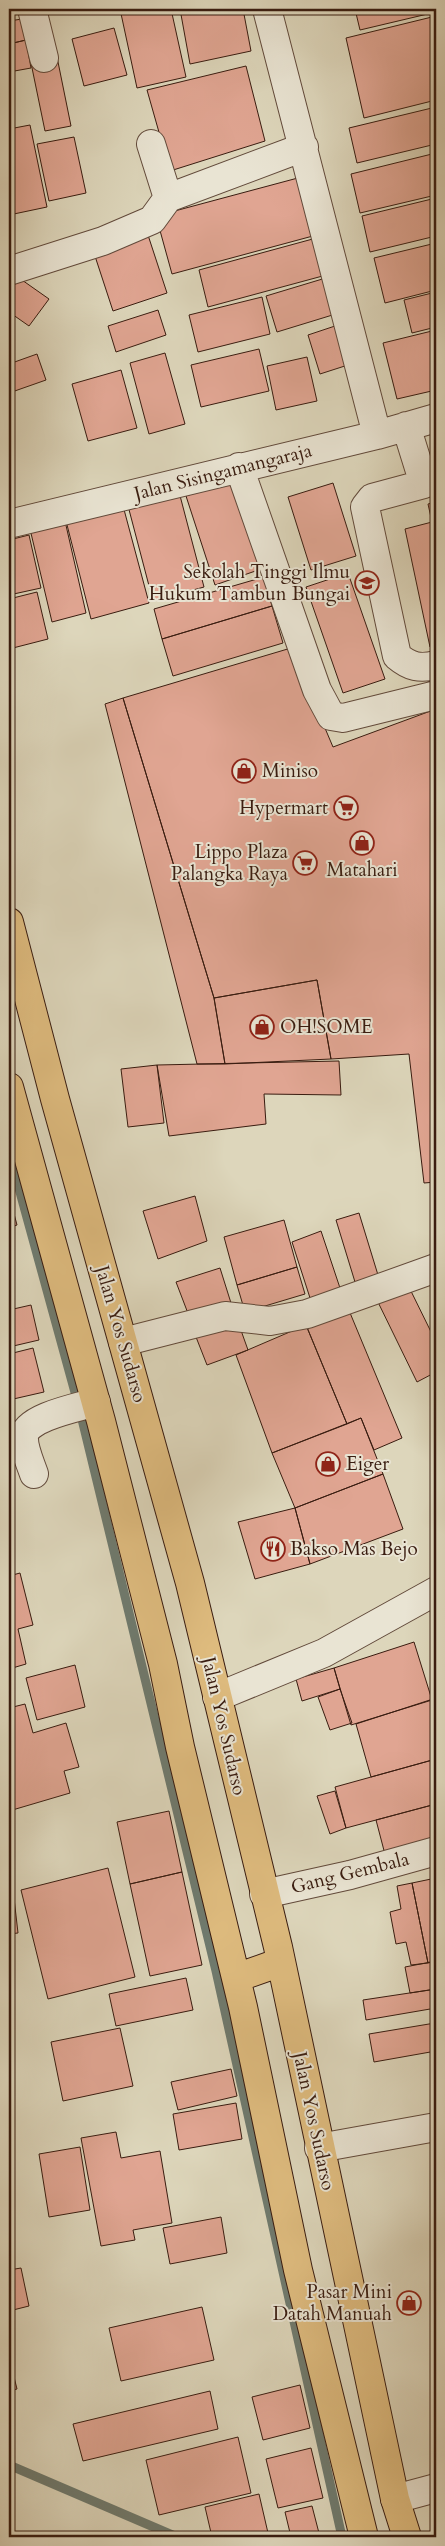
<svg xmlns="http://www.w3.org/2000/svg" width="445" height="2546" font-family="Cardo,serif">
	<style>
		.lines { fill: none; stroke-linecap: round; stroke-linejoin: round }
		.stream { stroke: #6f7a6e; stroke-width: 9 }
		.building { fill: #e0a592; stroke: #391c10 }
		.minor-casing { stroke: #624a3b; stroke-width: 30 }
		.major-casing { stroke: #391c10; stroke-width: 30 }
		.minor { stroke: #e9e4d3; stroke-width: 28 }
		.major { stroke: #debb7e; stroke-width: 28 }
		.labels { text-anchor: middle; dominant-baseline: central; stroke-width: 4; stroke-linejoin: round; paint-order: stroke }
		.street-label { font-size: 19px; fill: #391c10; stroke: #e9e4d3 }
		.poi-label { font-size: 19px; fill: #391c10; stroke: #e9e4d3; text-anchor: end }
	</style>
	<rect width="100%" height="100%" fill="#ddd6bb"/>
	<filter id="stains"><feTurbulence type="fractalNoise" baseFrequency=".004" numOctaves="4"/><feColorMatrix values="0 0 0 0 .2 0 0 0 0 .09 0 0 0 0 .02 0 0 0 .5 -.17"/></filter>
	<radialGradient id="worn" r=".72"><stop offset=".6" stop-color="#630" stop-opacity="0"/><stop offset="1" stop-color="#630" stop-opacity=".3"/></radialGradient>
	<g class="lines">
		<path class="stream" d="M9 1152 79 1407 216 1971 342 2537
			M9 2465 177 2537"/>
	</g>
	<path class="building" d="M120 9H171L186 77 137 88Z
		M180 9H243L251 51 190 64Z
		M355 9H436V12L360 30Z
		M436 16V100L364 118 346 38Z
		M22 19 26 40 9 44V21Z
		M114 28 127 75 84 86 72 39Z
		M26 40 31 68 9 72V44Z
		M57 57 71 126 45 131 31 63Z
		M246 66 265 141 170 171 147 90Z
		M436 107V144L357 163 349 128Z
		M30 125 47 207 9 215V129Z
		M74 137 86 193 49 201 37 144Z
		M436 153V195L360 213 351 174Z
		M309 175 324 233 172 274 156 216Z
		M436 198V236L370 252 362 216Z
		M146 229 167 293 113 311 92 247Z
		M320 237 330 274 208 307 199 270Z
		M436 243V290L385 303 374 258Z
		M12 273 49 299 29 326 9 312V277Z
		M329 277 339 313 277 332 266 296Z
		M436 292V327L412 333 404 300Z
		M262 297 270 334 198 352 189 315Z
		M158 310 166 335 116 352 108 326Z
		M338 325 351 364 320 374 308 335Z
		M436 330V390L397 399 383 343Z
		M259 349 269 391 201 407 191 365Z
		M165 353 185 424 149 434 130 363Z
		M37 354 46 380 9 393V364Z
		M307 357 317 401 276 410 267 366Z
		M121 370 137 428 88 441 72 384Z
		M237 479 267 567 215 585 186 496Z
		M333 483 356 556 311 570 288 497Z
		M178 488 204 587 153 601 127 502Z
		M122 502 149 603 91 619 65 517Z
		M436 502V646L430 647 405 529 432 522 428 504Z
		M65 521 86 613 52 622 30 529Z
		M29 535 41 588 9 595V540Z
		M348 573 385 679 343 693 306 587Z
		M264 577 272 606 162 639 154 609Z
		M37 592 48 639 9 649V599Z
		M272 606 283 643 173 676 162 639Z
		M291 648 333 747 436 709V1182L424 1183 409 1054 331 1059 317 980 214 998 123 698Z
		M123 698 214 998 225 1064H197L105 704Z
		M317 980 331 1059 225 1064 214 998Z
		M339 1061 341 1095 264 1094 266 1124 169 1136 157 1065Z
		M157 1065 164 1123 128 1127 121 1069Z
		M9 1195 17 1225 9 1228Z
		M195 1196 207 1241 158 1259 143 1211Z
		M359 1213 378 1275 355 1282 336 1220Z
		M284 1220 297 1267 237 1285 224 1237Z
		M321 1231 341 1291 311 1301 292 1242Z
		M297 1267 305 1294 245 1312 237 1285Z
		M220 1268 231 1303 189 1316 176 1282Z
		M406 1281 436 1342V1372L417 1382 375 1296Z
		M31 1305 39 1340 9 1347V1310Z
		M348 1308 402 1438 374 1450 361 1418 347 1424 306 1325Z
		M238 1322 248 1350 207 1365 196 1337Z
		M306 1325 347 1424 272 1453 236 1355Z
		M33 1348 44 1392 9 1400V1354Z
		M361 1418 383 1474 295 1508 272 1453Z
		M383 1474 403 1529 310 1564 295 1508Z
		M295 1508 310 1564 255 1579 238 1522Z
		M20 1573 33 1625 18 1629 26 1664 9 1669V1576Z
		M414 1642 432 1700 351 1725 334 1668Z
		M75 1665 85 1707 37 1720 26 1678Z
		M334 1668 340 1689 302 1701 296 1679Z
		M340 1689 352 1723 330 1730 318 1697Z
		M436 1698V1759L371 1777 356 1724Z
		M25 1704 33 1733 66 1723 79 1767 64 1771 70 1793 9 1811V1708Z
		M436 1759V1804L346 1828 335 1787Z
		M335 1791 346 1828 330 1834 317 1796Z
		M436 1804V1848L387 1862 376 1820Z
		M169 1811 182 1872 130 1884 117 1822Z
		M108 1868 135 1977 48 1999 21 1890Z
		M182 1872 202 1965 150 1976 130 1884Z
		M436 1878V1961L428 1963 412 1883Z
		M412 1883 428 1963 411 1965 406 1942 396 1944 390 1912 401 1909 397 1886Z
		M14 1898 18 1933 9 1934V1899Z
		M436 1961V1989L410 1993 405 1967Z
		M186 1978 193 2010 116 2026 109 1994Z
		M436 1989V2008L366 2020 363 2000Z
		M436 2008V2051L374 2062 369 2034 435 2023 433 2009Z
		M120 2028 133 2086 63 2101 51 2042Z
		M231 2069 237 2096 178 2110 171 2082Z
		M236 2103 242 2139 179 2150 173 2114Z
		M116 2132 121 2158 160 2151 172 2223 133 2230 135 2240 101 2246 81 2138Z
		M80 2147 90 2210 49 2217 39 2154Z
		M221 2217 227 2253 170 2264 163 2228Z
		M21 2268 29 2306 9 2311V2270Z
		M202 2307 214 2360 121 2381 109 2328Z
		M9 2357 17 2389 9 2391Z
		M300 2385 310 2428 263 2440 252 2397Z
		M210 2391 218 2429 83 2461 73 2424Z
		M238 2437 251 2493 159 2515 146 2460Z
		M311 2448 323 2498 278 2508 266 2459Z
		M259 2494 268 2533 251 2537H212L205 2507Z
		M312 2506 320 2537H291L285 2512Z"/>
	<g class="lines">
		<g class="minor-casing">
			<path id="minor" d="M32 9 44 58
				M267 9 377 435
				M168 198 304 147
				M9 271 103 241 152 220 168 198 151 144
				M406 426 424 484 372 498 365 507 397 656C410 667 420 669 436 665
				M239 467 317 690 331 716 343 718 436 695
				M9 524 377 435 436 418
				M123 1342 225 1316 270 1321 307 1314 436 1268
				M34 1474C30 1462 23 1448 24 1436 26 1417 80 1407 96 1402
				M217 1697 324 1653 436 1591
				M264 1894 350 1875 436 1851
				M319 2148 436 2127
				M395 2499 436 2488"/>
		</g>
		<g class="major-casing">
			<path id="major" d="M9 922 55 1099 190 1583 278 1947 395 2499 407 2537
				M9 1087 101 1421 163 1664 180 1747 243 2007 298 2270 364 2537
				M236 1978 281 1962"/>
		</g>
		<use href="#minor" class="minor"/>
		<use href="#major" class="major"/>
	</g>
	<defs>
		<g id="university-ring" transform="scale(1.25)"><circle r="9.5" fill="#e9e4d3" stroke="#8f2418" stroke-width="1.5"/><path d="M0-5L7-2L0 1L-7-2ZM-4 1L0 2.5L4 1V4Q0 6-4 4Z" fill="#8f2418"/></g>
		<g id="shop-ring" transform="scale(1.25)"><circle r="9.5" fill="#e9e4d3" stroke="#8f2418" stroke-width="1.5"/><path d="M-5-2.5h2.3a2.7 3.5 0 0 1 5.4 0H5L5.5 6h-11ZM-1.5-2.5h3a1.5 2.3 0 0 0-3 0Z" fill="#8f2418"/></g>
		<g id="supermarket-ring" transform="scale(1.25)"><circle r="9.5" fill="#e9e4d3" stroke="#8f2418" stroke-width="1.5"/><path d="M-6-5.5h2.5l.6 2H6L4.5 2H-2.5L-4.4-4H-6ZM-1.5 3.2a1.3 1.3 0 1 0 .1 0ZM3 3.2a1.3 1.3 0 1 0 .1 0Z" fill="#8f2418"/></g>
		<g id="restaurant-ring" transform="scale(1.25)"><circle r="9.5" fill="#e9e4d3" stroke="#8f2418" stroke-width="1.5"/><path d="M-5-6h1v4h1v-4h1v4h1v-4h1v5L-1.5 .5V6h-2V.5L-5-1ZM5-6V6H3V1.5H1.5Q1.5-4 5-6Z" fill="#8f2418"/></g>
	</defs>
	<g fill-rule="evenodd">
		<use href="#university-ring" x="367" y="583"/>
		<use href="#shop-ring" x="244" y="771"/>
		<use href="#supermarket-ring" x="346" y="808"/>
		<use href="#shop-ring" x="362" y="843"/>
		<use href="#supermarket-ring" x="305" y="863"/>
		<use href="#shop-ring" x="262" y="1027"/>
		<use href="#shop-ring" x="328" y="1464"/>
		<use href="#restaurant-ring" x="273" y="1549"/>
		<use href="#shop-ring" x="409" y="2303"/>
	</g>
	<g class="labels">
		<g class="street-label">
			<text transform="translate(223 472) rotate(-14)">Jalan Sisingamangaraja</text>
			<text transform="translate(121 1334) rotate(74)">Jalan Yos Sudarso</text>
			<text transform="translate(224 1726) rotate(77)">Jalan Yos Sudarso</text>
			<text transform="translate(350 1873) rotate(-14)">Gang Gembala</text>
			<text transform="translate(314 2121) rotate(78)">Jalan Yos Sudarso</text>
		</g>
		<g class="poi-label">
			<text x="350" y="572">Sekolah Tinggi Ilmu<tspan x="350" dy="22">Hukum Tambun Bungai</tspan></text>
			<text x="262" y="771" text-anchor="start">Miniso</text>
			<text x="328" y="808">Hypermart</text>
			<text x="288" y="852">Lippo Plaza<tspan x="288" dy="22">Palangka Raya</tspan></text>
			<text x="362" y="870" text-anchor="middle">Matahari</text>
			<text x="280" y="1027" text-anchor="start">OH!SOME</text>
			<text x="346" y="1464" text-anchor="start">Eiger</text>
			<text x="290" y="1549" text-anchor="start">Bakso Mas Bejo</text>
			<text x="392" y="2292">Pasar Mini<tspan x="392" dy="22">Datah Manuah</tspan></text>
		</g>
	</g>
	<rect width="445" height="2546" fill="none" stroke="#ddd6bb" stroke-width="30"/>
	<rect x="10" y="10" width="425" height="2526" fill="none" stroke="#391c10" stroke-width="2.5"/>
	<rect x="15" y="15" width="415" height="2516" fill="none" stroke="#391c10"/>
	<rect width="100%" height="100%" filter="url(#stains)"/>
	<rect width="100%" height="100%" fill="url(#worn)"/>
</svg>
